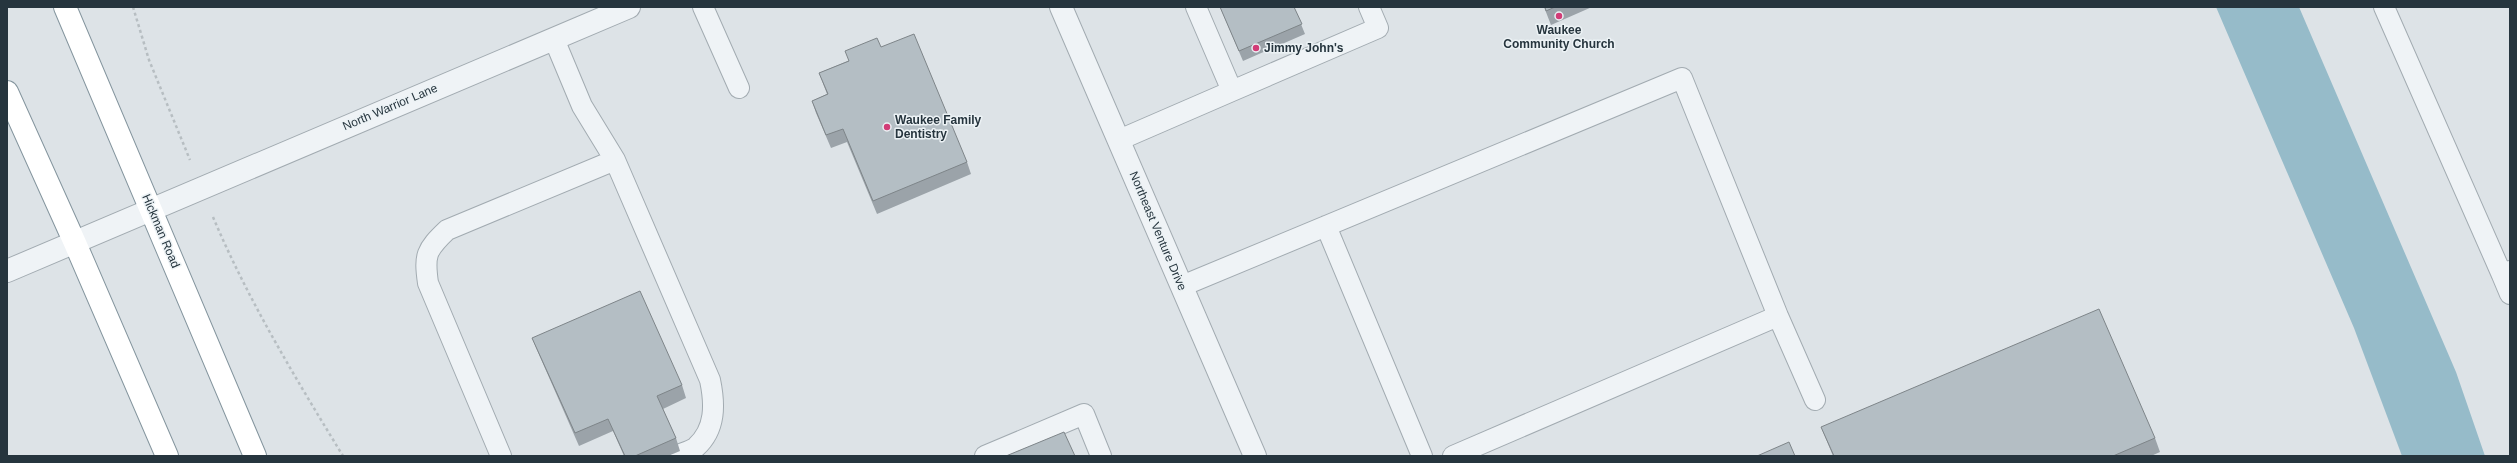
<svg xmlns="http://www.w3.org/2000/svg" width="2517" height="463" font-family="Helvetica,sans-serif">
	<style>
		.water { fill: #96bbc9 }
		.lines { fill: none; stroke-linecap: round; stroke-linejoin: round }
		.service-casing { stroke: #a2abb1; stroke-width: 22 }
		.minor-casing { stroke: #a2abb1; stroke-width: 24 }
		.tertiary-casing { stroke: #a2abb1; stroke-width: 24 }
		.trunk-casing { stroke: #84959e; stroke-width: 24 }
		.path { stroke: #b7bec2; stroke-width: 2.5; stroke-dasharray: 3 3; stroke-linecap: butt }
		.service { stroke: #eff3f6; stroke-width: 20 }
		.minor { stroke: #eff3f6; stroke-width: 22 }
		.tertiary { stroke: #eff3f6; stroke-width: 22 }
		.trunk { stroke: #fff; stroke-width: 22 }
		.wall { fill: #9ba3a9 }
		.building { fill: #b4bec4; stroke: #7e8589 }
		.poi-dot { fill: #d23c77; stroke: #ecf2f5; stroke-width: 1.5 }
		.labels { text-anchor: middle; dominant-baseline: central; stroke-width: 3; stroke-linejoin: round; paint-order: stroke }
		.poi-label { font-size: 12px; font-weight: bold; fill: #26353e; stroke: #ecf2f5; text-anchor: start }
		.street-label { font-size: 12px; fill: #26353e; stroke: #ecf2f5 }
	</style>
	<rect width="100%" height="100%" fill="#dde3e7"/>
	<path class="water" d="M2216 7H2299L2456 372 2485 456H2402L2354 328Z"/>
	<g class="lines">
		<g class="service-casing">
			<path id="service" d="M703 7 739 88
				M1196 7 1232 91 1378 28 1369 7
				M2384 7 2502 275 2510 271
				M554 39 582 106 615 160 710 380C715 404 716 429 696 447 691 451 682 453 676 456
				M1119 140 1232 91
				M1326 226 1422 456
				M2502 275 2510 294
				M1182 286 1682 78 1778 316 1815 400
				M501 456 428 283C424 255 426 250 447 230L615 160
				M985 456 1084 414 1101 456
				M1453 456 1778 316"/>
		</g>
		<g class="minor-casing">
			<path id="minor" d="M1061 7 1255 456"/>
		</g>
		<g class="tertiary-casing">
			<path id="tertiary" d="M7 271 629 7"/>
		</g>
		<g class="trunk-casing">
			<path id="trunk" d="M65 7 255 456
				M7 92 75 243 167 456"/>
		</g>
		<path class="path" d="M133 7 149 60 190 160
			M213 217C248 300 296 379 343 456"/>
		<use href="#service" class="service"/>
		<use href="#minor" class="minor"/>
		<use href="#tertiary" class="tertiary"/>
		<use href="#trunk" class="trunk"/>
	</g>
	<path class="wall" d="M1220 7H1294L1305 34 1243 61Z
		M1544 7H1592L1551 25Z
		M881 47 967 162 971 174 877 214 847 142 831 148 816 113 812 101 827 94 819 73Z
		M532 338 682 385 686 398 663 409 676 438 680 451 668 456H624L613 431 579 446 537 350Z
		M1821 427 2155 438 2160 452 2151 456H1833Z"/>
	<path class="building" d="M1220 7H1294L1302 24 1239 51Z
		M1545 7H1555L1546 11Z
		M914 34 967 162 873 201 843 129 826 135 812 101 828 94 819 73 849 61 845 51 877 38 881 47Z
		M640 291 682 385 657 396 676 438 635 456H625L608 419 575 433 532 338Z
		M2099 309 2155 438 2113 456H1834L1821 427Z
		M1064 432 1075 456H1006Z
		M1789 442 1795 456H1757Z"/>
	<g class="poi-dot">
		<circle cx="1559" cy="16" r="4"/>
		<circle cx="1256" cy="48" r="4"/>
		<circle cx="887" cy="127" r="4"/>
	</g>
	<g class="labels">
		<g class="poi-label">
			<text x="1559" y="30" text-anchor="middle">Waukee<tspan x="1559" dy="14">Community Church</tspan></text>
			<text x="1264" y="48">Jimmy John's</text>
			<text x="895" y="120">Waukee Family<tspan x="895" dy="14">Dentistry</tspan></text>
		</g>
		<g class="street-label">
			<text transform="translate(390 107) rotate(-23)">North Warrior Lane</text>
			<text transform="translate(161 231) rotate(67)">Hickman Road</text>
			<text transform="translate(1158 231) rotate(67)">Northeast Venture Drive</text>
		</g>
	</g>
	<rect width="2517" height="463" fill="none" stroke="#26353e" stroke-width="16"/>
</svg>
